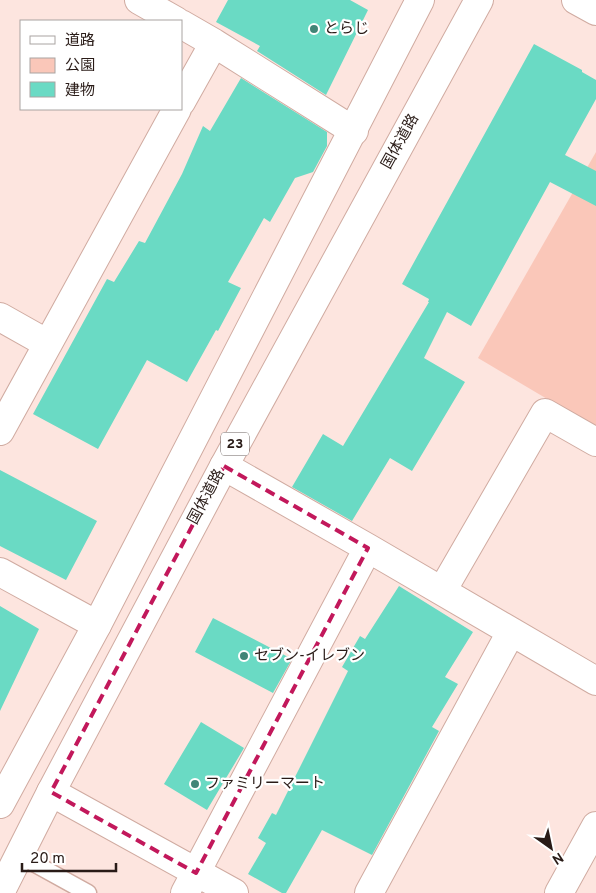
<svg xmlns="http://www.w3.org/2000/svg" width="596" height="893" font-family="Overpass,'Noto Sans JP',sans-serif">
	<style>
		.green { fill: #fac7b9 }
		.building { fill: #6adac4 }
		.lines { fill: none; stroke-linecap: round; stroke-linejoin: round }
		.service-casing { stroke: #d0aba1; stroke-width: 19 }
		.minor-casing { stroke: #d0aba1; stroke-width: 30 }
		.tertiary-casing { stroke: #d0aba1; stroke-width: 30 }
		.primary-casing { stroke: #d0aba1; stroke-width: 30 }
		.service { stroke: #fff; stroke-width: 16 }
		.minor { stroke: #fff; stroke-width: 28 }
		.tertiary { stroke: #fff; stroke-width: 28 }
		.primary { stroke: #fff; stroke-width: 28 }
		.marked { fill: none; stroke: #c2185b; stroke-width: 4; stroke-dasharray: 10 6; stroke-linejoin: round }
		.poi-dot { fill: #418577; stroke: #fff; stroke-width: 2 }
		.labels { text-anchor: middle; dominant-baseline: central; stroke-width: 4.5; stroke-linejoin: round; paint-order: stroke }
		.shield { fill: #fff; stroke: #695f5d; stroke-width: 1 }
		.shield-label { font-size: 14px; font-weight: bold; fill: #291b17 }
		.poi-label { font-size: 15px; fill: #291b17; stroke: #fff; text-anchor: start }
		.street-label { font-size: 15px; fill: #291b17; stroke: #fff }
	</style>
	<rect width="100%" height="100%" fill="#fde5df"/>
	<path class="green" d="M596 152V428L478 358Z"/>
	<path class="building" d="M228 0H350L368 10 326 95 257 51 260 46 216 22Z
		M534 44 582 70V72L596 80V99L565 155 596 171V206L550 182 471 326 447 312 424 358 465 382 412 471 390 458 352 521 292 487 323 434 343 446 429 302H428L429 299 402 284Z
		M241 78 327 132V146L313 172 295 178 270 222 264 218 228 282 241 288 218 331 216 330 187 382 147 360 98 449 33 414 107 279 114 282 139 241 145 243 182 174 203 126 210 131Z
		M0 470 97 521 66 580 0 546Z
		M399 586 473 632 445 677 458 684 432 727 439 731 372 855 322 830 286 893H282L248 874 266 843 258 838 272 813 276 815 348 671 342 667 360 636 365 639Z
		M0 606 39 629 0 711Z
		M213 618 292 659 273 693 195 652Z
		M201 722 244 748 207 810 164 784Z"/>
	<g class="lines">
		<g class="service-casing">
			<path id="service" d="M19 855 88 893"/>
		</g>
		<g class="minor-casing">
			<path id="minor" d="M139 0 176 21
				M181 24 214 43 354 131
				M181 102 214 43
				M0 317 48 344
				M0 431 177 109
				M224 466 368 548 596 681
				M0 572 97 625
				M442 591 545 413 596 442
				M51 792 234 893
				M185 893 368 548
				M369 893 511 632
				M559 893 596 826"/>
		</g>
		<g class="tertiary-casing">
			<path id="tertiary" d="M576 0 596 11"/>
		</g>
		<g class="primary-casing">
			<path id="primary" d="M0 804 97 625 420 0
				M0 893 51 792 224 466 479 0"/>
		</g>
		<use href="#service" class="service"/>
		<use href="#minor" class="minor"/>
		<use href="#tertiary" class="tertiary"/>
		<use href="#primary" class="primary"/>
	</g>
	<path class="marked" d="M224 466 368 548 196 873 51 792Z"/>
	<g class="poi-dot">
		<circle cx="314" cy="29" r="5"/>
		<circle cx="244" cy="656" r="5"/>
		<circle cx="195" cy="784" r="5"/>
	</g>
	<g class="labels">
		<rect class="shield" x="221" y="432.5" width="28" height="23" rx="4"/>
		<g class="shield-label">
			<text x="235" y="444">23</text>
		</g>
		<g class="poi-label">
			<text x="324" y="29">とらじ</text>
			<text x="254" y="656">セブン-イレブン</text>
			<text x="205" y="784">ファミリーマート</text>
		</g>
		<g class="street-label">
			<text transform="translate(401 142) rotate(-61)">国体道路</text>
			<text transform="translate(207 497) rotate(-62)">国体道路</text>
		</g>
	</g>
	<rect x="20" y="20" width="162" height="90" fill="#ffffff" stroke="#a9a4a2"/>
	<rect x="30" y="36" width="25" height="8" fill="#ffffff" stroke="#a9a4a2"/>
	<text x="65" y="45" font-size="15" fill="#291b17">道路</text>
	<rect x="30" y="58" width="25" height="15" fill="#fac7b9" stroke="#a9a4a2"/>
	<text x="65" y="70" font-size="15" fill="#291b17">公園</text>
	<rect x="30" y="82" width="25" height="15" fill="#6adac4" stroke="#a9a4a2"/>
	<text x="65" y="95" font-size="15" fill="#291b17">建物</text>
	<g transform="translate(551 848) rotate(147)" stroke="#ffffff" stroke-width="4" paint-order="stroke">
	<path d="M0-4L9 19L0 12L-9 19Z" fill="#291b17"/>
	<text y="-8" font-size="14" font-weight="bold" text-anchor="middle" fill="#291b17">N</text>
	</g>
	<path d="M22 863v8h94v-8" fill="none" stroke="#291b17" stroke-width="2.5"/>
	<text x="30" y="863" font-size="15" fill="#291b17" stroke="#ffffff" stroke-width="4" paint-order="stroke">20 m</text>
</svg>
